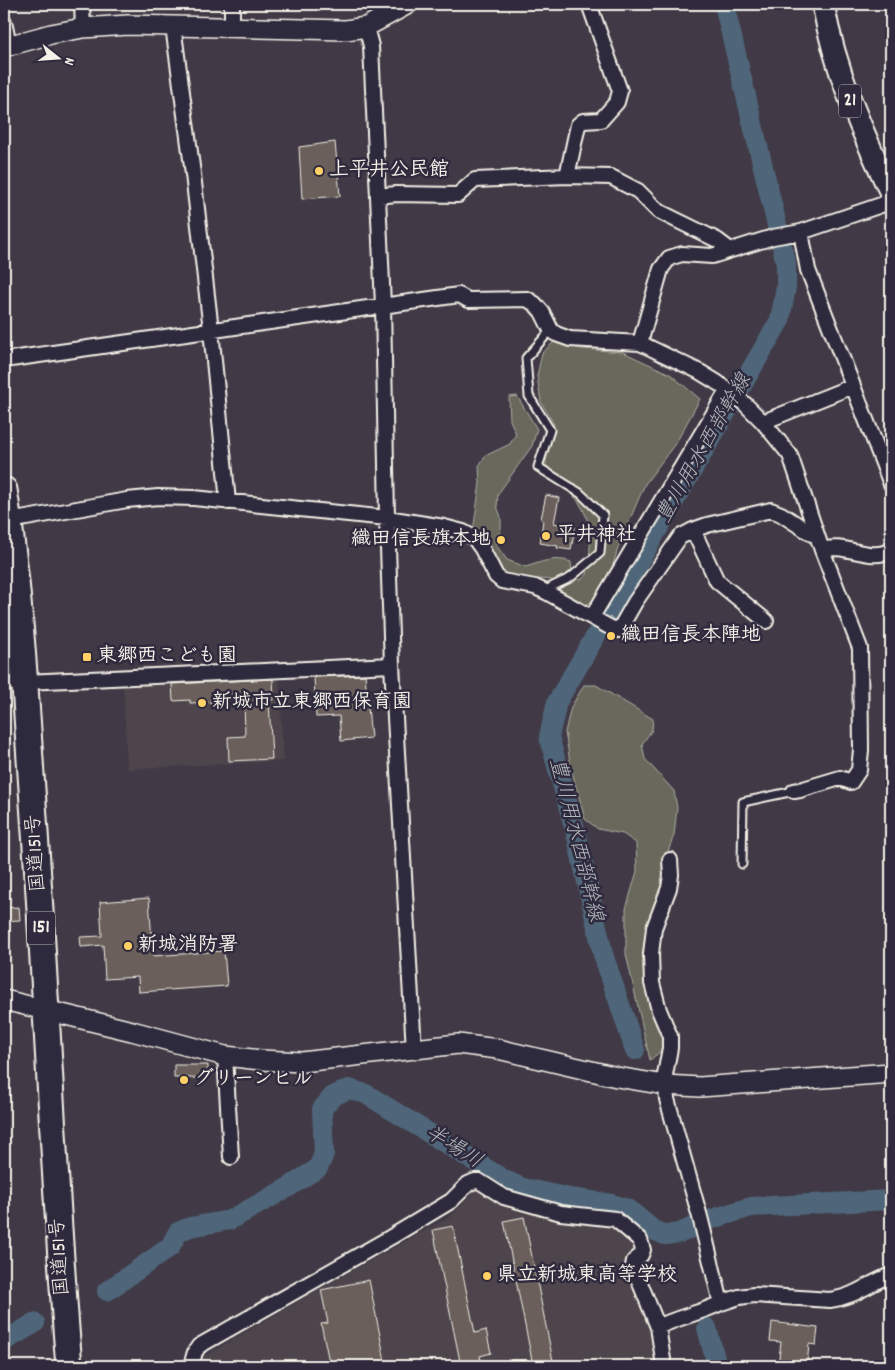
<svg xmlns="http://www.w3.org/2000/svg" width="895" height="1370" font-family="Dekko,'Klee One',sans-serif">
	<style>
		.built { fill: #4e454c }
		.green { fill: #67695b; stroke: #aeada2 }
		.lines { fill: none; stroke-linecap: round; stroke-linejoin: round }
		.river { stroke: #4f667a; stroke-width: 20 }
		.building { fill: #6b5f5a; stroke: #f4f1e8 }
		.lane-casing { stroke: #f4f1e8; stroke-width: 11 }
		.street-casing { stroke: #f4f1e8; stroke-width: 18 }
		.secondary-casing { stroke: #f4f1e8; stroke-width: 22 }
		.primary-casing { stroke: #f4f1e8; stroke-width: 25 }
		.highway-casing { stroke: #f4f1e8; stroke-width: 29 }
		.lane { stroke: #2f2a3d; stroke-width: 7 }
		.street { stroke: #2f2a3d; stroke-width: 14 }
		.secondary { stroke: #2f2a3d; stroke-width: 19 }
		.primary { stroke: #2f2a3d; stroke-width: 21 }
		.highway { stroke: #2f2a3d; stroke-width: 25 }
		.poi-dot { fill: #ffd166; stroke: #2f2a3d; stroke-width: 2 }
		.labels { text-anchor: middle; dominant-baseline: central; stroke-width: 5; stroke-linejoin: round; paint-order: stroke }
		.shield { fill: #2f2a3d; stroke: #b9b5b5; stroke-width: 1 }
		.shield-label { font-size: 19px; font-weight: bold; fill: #f4f1e8 }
		.poi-label { font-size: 20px; font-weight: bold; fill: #f4f1e8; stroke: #2f2a3d; text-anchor: start }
		.street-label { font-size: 20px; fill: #f4f1e8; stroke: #2f2a3d }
		.water-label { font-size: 21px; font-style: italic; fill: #b2b9bc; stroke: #2f2a3d }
	</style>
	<rect width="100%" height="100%" fill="#413a46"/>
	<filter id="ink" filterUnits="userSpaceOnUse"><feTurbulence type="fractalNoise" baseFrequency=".02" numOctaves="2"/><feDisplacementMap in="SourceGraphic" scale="10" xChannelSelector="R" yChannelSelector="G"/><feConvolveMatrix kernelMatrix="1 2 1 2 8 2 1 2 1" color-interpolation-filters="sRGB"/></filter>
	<g filter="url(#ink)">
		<path class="built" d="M279 674 283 761 127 769 123 681Z
			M478 1188 503 1204 576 1224 612 1226 636 1249 627 1261 656 1349 659 1366H200L202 1358 316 1291 451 1216Z"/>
		<path class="green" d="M554 342 582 349 623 352 670 374 700 399 677 441 645 484 619 545 610 574 592 602 583 606 559 593 552 580 540 579 520 581 504 576 473 532 480 483 479 466 485 456 510 444 516 434 510 420 509 397 517 396 537 429 532 446 498 494 497 506 501 517V529L496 545 507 560 526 567C541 562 555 556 571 562L572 574 580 580 587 575C588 563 591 549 590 536 588 506 571 489 546 475V461L554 424 541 402 537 376 542 353Z
			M584 685H596L653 719 652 730 642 744 645 759 674 791 677 808 674 835 665 860 669 873 650 930 643 967 664 1034 661 1051 650 1060 626 954V909L637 871 636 843 623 834 598 829 585 819 571 768 565 732 571 707Z"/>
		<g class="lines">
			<path class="river" d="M635 1050 603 954 577 837 549 737 557 702 780 320 786 287V263L724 4
				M107 1291 170 1247 178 1232 190 1227 230 1220 289 1187 318 1168 324 1154 322 1109 333 1096 349 1089 366 1094 503 1179 523 1188 570 1198 612 1204 628 1209 653 1230 665 1235 680 1233 709 1220 751 1207 891 1200
				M707 1328 717 1366
				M4 1341 35 1323"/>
		</g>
		<path class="building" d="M335 142 340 196 302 199 299 147Z
			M546 495 559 498 554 523 575 527 571 550 557 548 558 546 540 543 543 520 541 519Z
			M365 675 371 738 341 741 339 716 316 717 314 677Z
			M273 679 274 700H269L272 759 229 761 228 737 245 736 244 698 216 699 217 702 190 703V700L173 701 172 684Z
			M149 898 153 956 224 951 227 986 139 992 138 977 105 979 103 945 81 947 80 937 102 936 100 902Z
			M19 907 20 920 4 921V908Z
			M174 1065H208V1078H174Z
			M524 1217 553 1361 533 1365 504 1221Z
			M453 1226 475 1333 486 1330 491 1353 480 1356 482 1366H461L433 1230Z
			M369 1280 386 1366H330L321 1324 328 1323 321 1290Z
			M772 1322 818 1328 816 1345 809 1344 807 1366H778L781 1342 770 1341Z"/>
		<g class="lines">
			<g class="lane-casing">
				<path id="lane" d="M546 592 551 587 570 578 600 553 603 515 580 493 538 467 550 430 529 396 526 358 551 330
					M742 864 743 802 794 791"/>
			</g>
			<g class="street-casing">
				<path id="street" d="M82 4 83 28
					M4 22 9 45
					M173 26 193 174 211 330 228 502
					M232 27V4
					M366 27 371 46 383 305 387 518 392 665 414 1050
					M567 176 578 125 583 121 601 120 617 102 620 91 589 4
					M378 196 396 194 458 195 475 180 567 176 611 177 638 191 658 211 717 240 729 249
					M801 232 808 270 891 484
					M640 343 661 269 669 258 682 254 712 256 773 237 801 232 881 205 891 200
					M4 360 459 295 468 300 527 299 535 304 542 312 551 330 556 334 570 339 640 343 700 372 718 383 745 404 763 422 790 455 822 550C845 542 870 563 891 550
					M763 422 853 386
					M4 522 127 500 158 497 194 498 387 518 444 527 463 532 474 538 482 549 496 576 502 581 535 587 546 592 611 628 619 630 635 602 680 537 693 530 707 525 771 510 781 514 812 534 816 535
					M693 530 717 581 766 621
					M592 617 727 391
					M4 683 392 665
					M794 791 800 790 840 778 851 782 859 770 861 750 860 648 822 550
					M670 860 671 875 669 888 654 928 651 954 652 983 659 1010 670 1036V1048L665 1075 667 1099 700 1217 721 1303 739 1297 754 1295 830 1300C855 1297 869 1283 891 1275
					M225 1056 231 1157
					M658 1327C678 1317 701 1313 721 1303
					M191 1366 195 1352 199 1346 391 1237 451 1201 468 1184 475 1181H479L504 1197 561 1213 615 1219 640 1240 643 1250 641 1255 634 1261 633 1266 658 1327 664 1366"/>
			</g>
			<g class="secondary-casing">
				<path id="secondary" d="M4 47 51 34 83 28 128 25 346 30 366 27 408 4
					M4 1000 132 1031 225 1056 261 1060 302 1062 458 1044 498 1049 617 1077 665 1085 700 1087 891 1073"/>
			</g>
			<g class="primary-casing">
				<path id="primary" d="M823 4C835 71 862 132 891 193"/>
			</g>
			<g class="highway-casing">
				<path id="highway" d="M4 490C20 589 25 689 32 789 46 981 53 1174 69 1366"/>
			</g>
			<use href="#lane" class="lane"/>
			<use href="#street" class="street"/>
			<use href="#secondary" class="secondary"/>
			<use href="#primary" class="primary"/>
			<use href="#highway" class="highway"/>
		</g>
	</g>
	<g class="poi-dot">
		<circle cx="319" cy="171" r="5"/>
		<circle cx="546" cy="536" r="5"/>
		<circle cx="501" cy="540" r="5"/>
		<circle cx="611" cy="636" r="5"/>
		<rect x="82" y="652" width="10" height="10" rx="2.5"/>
		<circle cx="202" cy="703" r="5"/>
		<circle cx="128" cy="946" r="5"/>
		<circle cx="184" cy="1080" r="5"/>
		<circle cx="487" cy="1276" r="5"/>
	</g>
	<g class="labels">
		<g class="shield">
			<rect x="839" y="84.5" width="22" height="33" rx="4"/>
			<rect x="27" y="911.5" width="28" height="33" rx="4"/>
		</g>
		<g class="shield-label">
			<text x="850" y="101">21</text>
			<text x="41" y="928">151</text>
		</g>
		<g class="poi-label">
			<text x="329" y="171">上平井公民館</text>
			<text x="556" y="536">平井神社</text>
			<text x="491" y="540" text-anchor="end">織田信長旗本地</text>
			<text x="621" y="636">織田信長本陣地</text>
			<text x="97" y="657">東郷西こども園</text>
			<text x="212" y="703">新城市立東郷西保育園</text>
			<text x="138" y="946">新城消防署</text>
			<text x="194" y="1080">グリーンヒル</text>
			<text x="497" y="1276">県立新城東高等学校</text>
		</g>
		<g class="street-label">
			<text transform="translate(37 853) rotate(-94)">国道151号</text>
			<text transform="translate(61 1257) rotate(-94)">国道151号</text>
		</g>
		<g class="water-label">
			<text transform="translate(705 449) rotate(-60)">豊川用水西部幹線</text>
			<text transform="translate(575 840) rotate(76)">豊川用水西部幹線</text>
			<text transform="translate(453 1148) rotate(32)">半場川</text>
		</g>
	</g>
	<rect width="895" height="1370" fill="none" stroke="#2f2a3d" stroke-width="20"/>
	<rect x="10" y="10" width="875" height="1350" fill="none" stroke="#f4f1e8" stroke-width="2" filter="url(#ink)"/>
	<g transform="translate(58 58) rotate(107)" stroke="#2f2a3d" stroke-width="4" paint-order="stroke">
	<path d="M0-4L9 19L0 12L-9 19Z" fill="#f4f1e8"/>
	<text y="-8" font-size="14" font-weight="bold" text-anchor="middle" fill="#f4f1e8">N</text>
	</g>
</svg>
